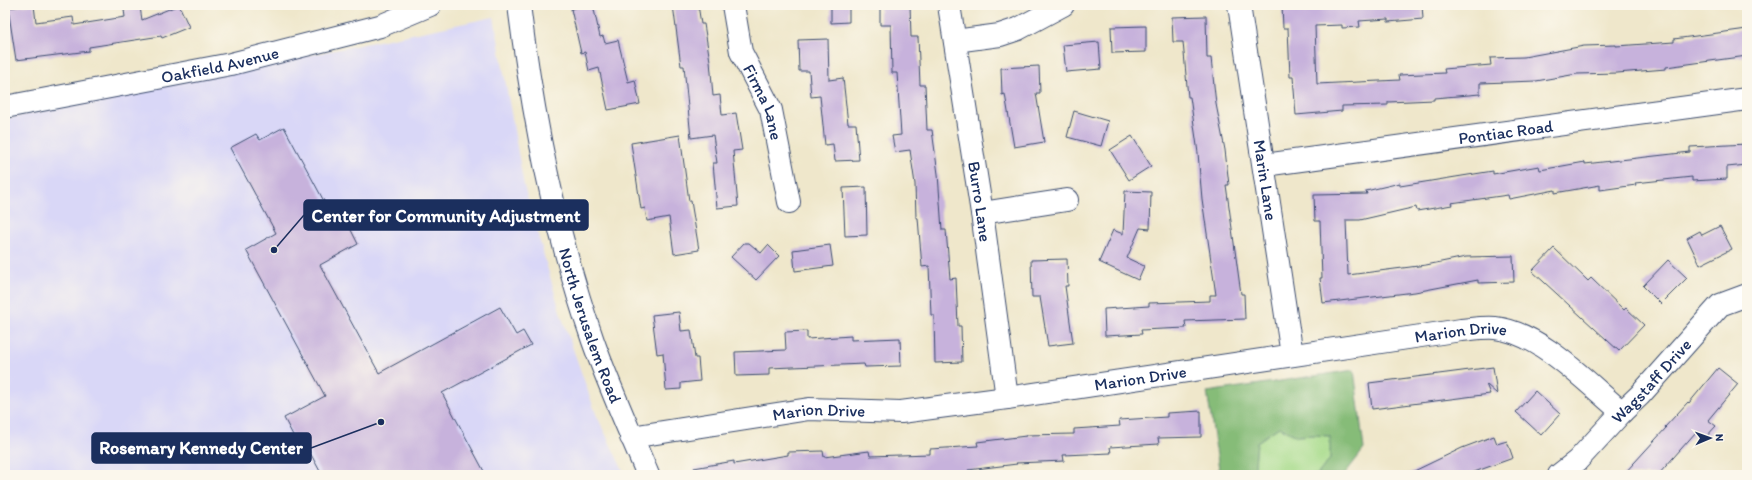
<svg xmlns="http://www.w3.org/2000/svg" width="1752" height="480" font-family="Itim,sans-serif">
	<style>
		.built { fill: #d9d7f7 }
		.green { fill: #a8dc8c; stroke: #628675 }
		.forest { fill: #86bc78; stroke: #50766b }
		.building { fill: #c7b2dc }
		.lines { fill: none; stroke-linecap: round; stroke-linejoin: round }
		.minor-casing { stroke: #3b4b6e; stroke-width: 24 }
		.major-casing { stroke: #3b4b6e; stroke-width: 24 }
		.minor { stroke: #fff; stroke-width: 22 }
		.major { stroke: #fff; stroke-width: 22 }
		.labels { text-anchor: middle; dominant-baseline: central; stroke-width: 3.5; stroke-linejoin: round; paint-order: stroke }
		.street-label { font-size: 17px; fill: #1b2f5e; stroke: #fbf7ec }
		.leader { fill: none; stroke: #1b2f5e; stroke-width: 1.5 }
		.callout-dot { fill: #1b2f5e; stroke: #fbf7ec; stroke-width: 1.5 }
		.callout { fill: #1b2f5e; stroke: #1b2f5e; stroke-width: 1.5 }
		.callout-label { font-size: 18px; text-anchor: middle; font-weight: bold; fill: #fff }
	</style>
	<rect width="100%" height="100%" fill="#fbf7ec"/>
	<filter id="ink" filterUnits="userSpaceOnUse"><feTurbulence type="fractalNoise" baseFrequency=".025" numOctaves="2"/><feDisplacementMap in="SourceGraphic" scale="8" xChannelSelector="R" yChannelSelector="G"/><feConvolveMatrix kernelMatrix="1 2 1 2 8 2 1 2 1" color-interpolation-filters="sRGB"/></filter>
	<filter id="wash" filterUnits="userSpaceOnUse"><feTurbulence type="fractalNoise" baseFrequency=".012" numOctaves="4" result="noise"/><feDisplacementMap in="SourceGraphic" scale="16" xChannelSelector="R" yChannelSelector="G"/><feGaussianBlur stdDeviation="0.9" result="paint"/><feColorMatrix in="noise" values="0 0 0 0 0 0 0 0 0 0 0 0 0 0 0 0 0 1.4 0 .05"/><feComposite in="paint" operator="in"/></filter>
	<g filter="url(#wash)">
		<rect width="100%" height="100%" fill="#efe7cb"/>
		<path class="built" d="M494 17 524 186 561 315 596 414 625 475H5V119Z"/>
		<path class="green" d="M1279 427 1297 436 1313 435 1331 436 1330 459 1317 475H1254L1257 442Z"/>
		<path class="forest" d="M1354 370 1364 449 1344 475H1317L1330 459V436L1313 435 1297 436 1279 427 1257 442 1254 475H1220L1207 392Z"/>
		<g id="blocks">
			<path class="building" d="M28 5H34L36 22 73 17 74 25 125 17 124 10 140 7 142 20 179 5 189 27 162 38 161 36 89 47V51L16 60 8 8Z
				M587 5H593L600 37 603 36 605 43 618 40 628 82 635 80 640 104 608 110 599 68 589 71 585 52 581 53 571 9Z
				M673 5H698L701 24H704L710 61 713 96 720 95 722 115 736 113 742 150 733 151 738 206 717 208 713 163H717L713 135 691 138 684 66H681Z
				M831 5H849V22L831 23Z
				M880 5H910L911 37H918L920 85H925L927 130H932L938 174 942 230H946L950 279 956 278 958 326H961L962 362 935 363 934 315H931L929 266 922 267 918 218H916L915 184 910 150 895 152 892 136 901 135 897 73H892L891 25H880Z
				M1282 5H1422L1423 19 1388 22V19L1359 21 1360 27 1342 28V25L1315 26 1317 84 1400 80 1399 75 1445 73 1444 69 1491 65 1490 58 1524 57 1584 46 1616 45V46L1674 42V39L1747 29V56L1666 67V69L1617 73 1577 74 1536 81 1480 83V94L1434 98V100L1388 102V105L1342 106V111L1296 115 1293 77H1290L1288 28H1283Z
				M1206 16 1207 58H1211L1216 104 1225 150 1229 185H1226L1241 294H1244L1245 319 1185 321 1186 328 1141 330 1142 334 1105 336 1104 309 1149 306V303L1210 301V295H1216L1202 199 1198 153 1190 97H1188L1183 42H1173L1172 17Z
				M1146 26V52L1112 53 1111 27Z
				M828 39 829 80 843 78 848 124H856L859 160 835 161 833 144 825 145 820 96 811 97 809 71H799L798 40Z
				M1099 42 1101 69 1066 72 1063 45Z
				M1039 66 1040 93H1036L1044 142 1014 147 1005 94 1002 95 1001 68Z
				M1074 111 1108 121 1101 146 1067 137Z
				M284 127 339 229 348 224 358 244 320 265 379 373 500 307 516 335 523 331 531 345 442 393 486 475H322L301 436 295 439 284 418 325 396 246 250 276 233 230 148 256 134 260 140Z
				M680 135 689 201H691L699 250 674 254 669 217 647 221 645 208 641 209 631 143Z
				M1132 136 1151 166 1129 180 1110 150Z
				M1747 144V165L1727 167V179L1692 181V177L1635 183 1636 185 1600 190V185L1555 193V190L1509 199 1508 195 1451 203 1452 205 1417 211 1416 207 1360 220H1346L1348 275 1426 265 1466 257 1513 256 1514 282 1478 283V280L1415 292 1323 303 1320 278H1322L1320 221H1315L1314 195 1367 194 1366 191 1400 183V186L1493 171V174L1539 166 1540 170 1585 162V164L1690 152V147Z
				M866 187 867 235 845 236 843 188Z
				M1125 191 1151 192 1150 229 1140 228 1127 258 1144 266 1138 280 1099 262 1113 230 1123 234Z
				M1720 226 1732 249 1700 265 1687 238 1700 231 1702 235Z
				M744 243H749L761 253 768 245 779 256 756 280 731 257Z
				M830 245 833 266 795 271 793 250Z
				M1554 248 1588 281 1591 278 1624 310 1626 308 1644 325 1619 351 1532 271Z
				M1067 259 1068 286H1065L1073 343 1048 346 1040 297H1032L1031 260Z
				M1668 260 1687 278 1661 304 1643 286Z
				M679 312 681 331 691 330 695 358H698L700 381 681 383V389L666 390 663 353 657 354 652 315Z
				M807 331V339L851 336V340L900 338 901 366 865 367 864 364 769 368V375L736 376 735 352 786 350 785 332Z
				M1493 367 1497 394 1486 384 1490 394 1372 409 1369 383Z
				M1718 368 1738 384 1708 420 1716 426 1704 439 1696 432 1658 475H1623L1666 428 1665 427 1688 402 1689 403Z
				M1535 391 1560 414 1541 435 1516 412Z
				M1201 411V437L1158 438 1159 444 1110 447 1111 453 1063 455 1064 461 1016 463 1017 464 968 470V474L695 475 694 468 734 461V464L788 455V452L823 451 824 457 869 451 870 456 930 454V449L978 446 977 442 1026 436V435L1074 434V429L1120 426 1119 420 1167 417V413Z
				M1494 436 1497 444 1507 441 1513 458 1466 475H1406L1462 448Z"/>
		</g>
	</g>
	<g filter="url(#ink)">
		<use href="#blocks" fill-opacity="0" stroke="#3b4b6e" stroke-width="1"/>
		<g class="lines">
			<g class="minor-casing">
				<g id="minor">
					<path id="s1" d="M733 5 741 52 771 110 789 202"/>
					<path id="s2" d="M949 5 982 213 1007 398"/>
					<path id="s3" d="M1239 5 1292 355"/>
					<path d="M955 41 1000 35 1018 29 1063 5"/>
					<path id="s4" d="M5 107 231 64 380 26 430 5"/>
					<path id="s5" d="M1264 165 1747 99"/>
					<path d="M982 213 1067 200"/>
					<path id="s6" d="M631 437 809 409 901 412 1007 398 1461 330C1472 329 1485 327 1495 328 1540 332 1588 384 1622 412"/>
					<path id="s7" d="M1559 475 1577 461 1622 412 1640 395 1720 305 1747 295"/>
				</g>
			</g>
			<g class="major-casing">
				<g id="major">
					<path id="s8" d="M519 5C533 119 555 232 593 341 609 386 629 430 648 475"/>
				</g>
			</g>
			<use href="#minor" class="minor"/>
			<use href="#major" class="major"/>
		</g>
	</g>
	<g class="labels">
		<g class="street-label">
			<text stroke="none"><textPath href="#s4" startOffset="219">Oakfield Avenue</textPath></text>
			<text stroke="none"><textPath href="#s1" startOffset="103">Firma Lane</textPath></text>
			<text stroke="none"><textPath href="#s5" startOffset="244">Pontiac Road</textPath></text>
			<text stroke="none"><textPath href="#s3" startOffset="177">Marin Lane</textPath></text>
			<text stroke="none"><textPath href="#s2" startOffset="199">Burro Lane</textPath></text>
			<text stroke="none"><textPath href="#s8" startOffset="329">North Jerusalem Road</textPath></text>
			<text stroke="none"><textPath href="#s6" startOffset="838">Marion Drive</textPath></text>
			<text stroke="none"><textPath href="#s6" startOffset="514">Marion Drive</textPath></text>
			<text stroke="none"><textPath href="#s7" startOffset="132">Wagstaff Drive</textPath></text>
			<text stroke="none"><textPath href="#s6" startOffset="190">Marion Drive</textPath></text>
		</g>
	</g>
	<path class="leader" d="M274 250L304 215M381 422L311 448"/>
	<g class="callout-dot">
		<circle cx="274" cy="250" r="4"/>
		<circle cx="381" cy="422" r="4"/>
	</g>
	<g class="callout">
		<rect x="304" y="200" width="284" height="30" rx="4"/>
		<rect x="92" y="433" width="219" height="30" rx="4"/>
	</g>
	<g class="callout-label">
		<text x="446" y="222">Center for Community Adjustment</text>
		<text x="201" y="454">Rosemary Kennedy Center</text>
	</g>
	<rect width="1752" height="480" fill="none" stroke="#fbf7ec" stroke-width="20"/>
	<g transform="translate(1710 438) rotate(88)" stroke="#fbf7ec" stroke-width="3" paint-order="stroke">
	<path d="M0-3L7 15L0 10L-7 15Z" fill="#1b2f5e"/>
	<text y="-6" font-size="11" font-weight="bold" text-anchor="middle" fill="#1b2f5e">N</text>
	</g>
</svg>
